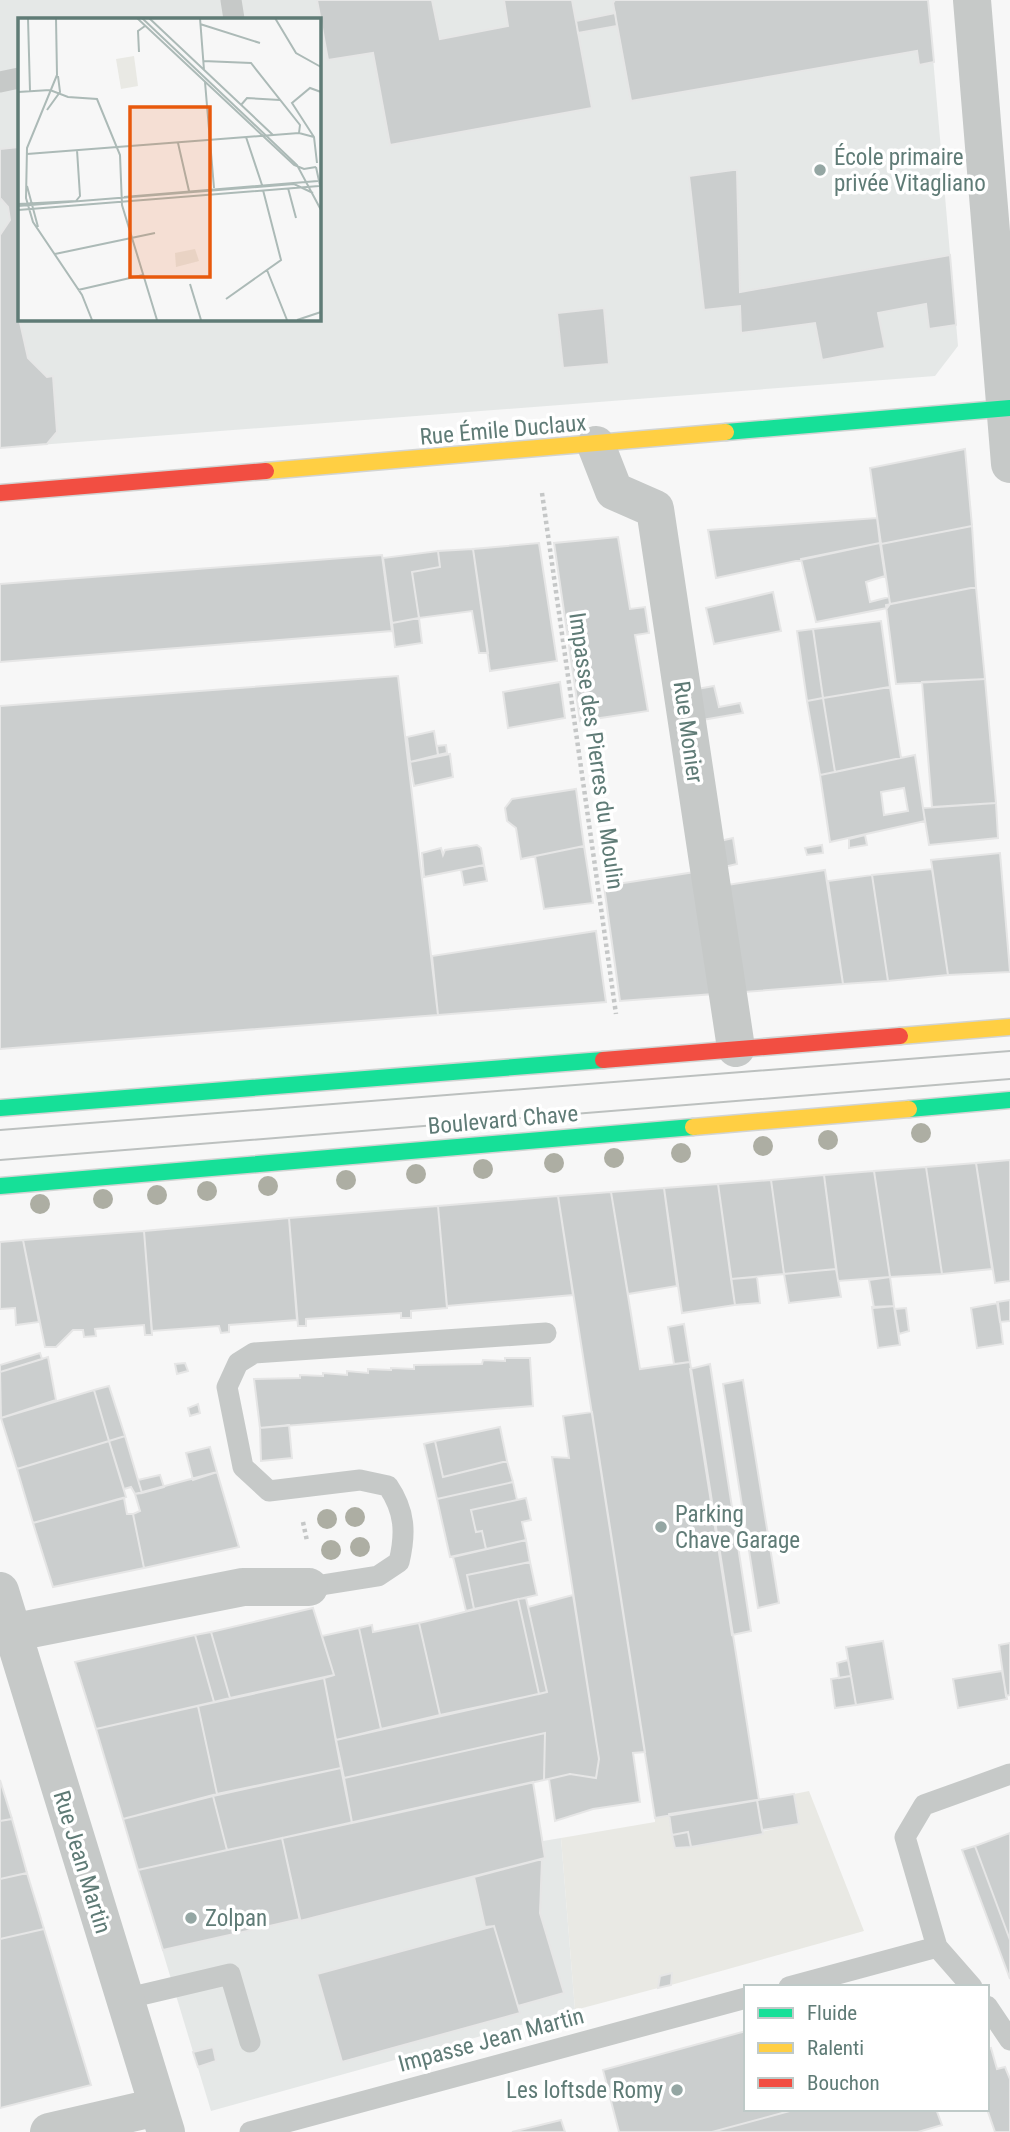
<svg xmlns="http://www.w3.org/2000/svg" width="1010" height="2132" font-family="'Roboto Condensed',sans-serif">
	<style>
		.built { fill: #e5e8e7; fill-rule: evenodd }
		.green { fill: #e9e9e4 }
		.building { fill: #cbcece; stroke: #e6e6e6; stroke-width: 2; fill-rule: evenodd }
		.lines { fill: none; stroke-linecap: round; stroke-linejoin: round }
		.fast-casing { stroke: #d2d4d3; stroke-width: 19 }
		.slow-casing { stroke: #d2d4d3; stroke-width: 19 }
		.jam-casing { stroke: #d2d4d3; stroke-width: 19 }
		.path { stroke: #c5c7c7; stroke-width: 4.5; stroke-dasharray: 3.5 3.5; stroke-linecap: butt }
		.lane { stroke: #c6c9c8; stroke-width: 21 }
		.street { stroke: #c6c9c8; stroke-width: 38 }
		.fast { stroke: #16e098; stroke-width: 16 }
		.slow { stroke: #ffcf43; stroke-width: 16 }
		.jam { stroke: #f24e42; stroke-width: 16 }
		.tram { stroke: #bcc0bf; stroke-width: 2 }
		.tree { fill: #adaea3 }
		.poi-dot { fill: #94a6a3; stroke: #fff; stroke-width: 2.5 }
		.labels { text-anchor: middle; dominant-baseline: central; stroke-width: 7; stroke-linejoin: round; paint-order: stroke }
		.poi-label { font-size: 23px; fill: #5f7b76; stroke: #fff; text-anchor: start }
		.street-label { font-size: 23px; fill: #5f7b76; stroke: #fff }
		.inset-road { fill: none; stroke: #acbab7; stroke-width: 2 }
		.view { fill: #e8590c; fill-opacity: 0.15; stroke: #e8590c; stroke-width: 3.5 }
		.inset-edge { fill: none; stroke: #5f7b76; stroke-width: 3.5 }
	</style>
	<rect width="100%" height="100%" fill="#f7f7f7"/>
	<path class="built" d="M0 0H928L958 346 935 376 0 448ZM19 19H318V318H19Z
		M282 1838 301 1921 542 1859 543 1841 561 1838 575 2010 211 2111 138 1870Z"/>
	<path class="green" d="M809 1791 864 1931 671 1985 672 1973 660 1976 658 1988 575 2010 561 1838 655 1822V1818L669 1814 676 1848 691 1847 798 1824 794 1794Z"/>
	<path class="building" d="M317 0H432L440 39 508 26 504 0H572L592 108 390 145 373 53 328 60Z
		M615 0H928L934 62 919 65 917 51 631 101 613 3Z
		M615 13 617 26 578 33 576 21Z
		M19 147V318L28 358 47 377 53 376 57 432 47 444 0 448V235L10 220 8 207 0 198V149Z
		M733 170H737L740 292 950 255 956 325 929 329 926 304 878 313 885 348 822 360 815 323 741 333 740 306 704 310 689 176Z
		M604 308 609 364 563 368 557 313Z
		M965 449 972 526 881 544 870 468Z
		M877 518 880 543 716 578 708 530Z
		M972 526 976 587 890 604 881 544Z
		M618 537 630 609 645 607 649 633 635 635 648 711 580 721 554 543Z
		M539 543 557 661 490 671 473 549Z
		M880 543 885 576 866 582 870 602 889 597 890 604 887 608 816 622 801 559Z
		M473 549 482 610 488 653H479L472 611 419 618 412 572 440 567 438 551Z
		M438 551 440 567 412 572 419 618 392 623 383 558Z
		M382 555 392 631 0 662V584Z
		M976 587 985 679 896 684 886 605Z
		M773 592 781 631 714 644 706 608Z
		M419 618 422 643 395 647 392 623Z
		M881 621 890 687 823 698 813 629Z
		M813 629 823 698 807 701 797 631Z
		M398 676 438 1015 0 1049V706Z
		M985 679 996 803 932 807 922 682Z
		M560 682 565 718 508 728 503 692Z
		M714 686 719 707 740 703 743 713 702 720 697 689Z
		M890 687 901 758 835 772 823 698Z
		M823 698 835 772 820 775 807 701Z
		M434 731 438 755 410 762 407 737Z
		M446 745 447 753 438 755 437 746Z
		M450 754 453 777 414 786 410 762Z
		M915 755 925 821 830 842 820 775ZM904 788 908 811 884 815 881 792Z
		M576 789 584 846 521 859 516 828 507 821 505 808 512 799Z
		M996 803 998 838 929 845 923 808Z
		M865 835 867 845 849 848V839Z
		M733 838 737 864 724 867 720 841Z
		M477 845 481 848 484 865 424 877 422 853 441 848 443 855 445 850Z
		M822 845 823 853 807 855 805 848Z
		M584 846 593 903 544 909 535 856Z
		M1000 853 1010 972 948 975 931 860Z
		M484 865 487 881 464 885 461 870Z
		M932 869 948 975 888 981 872 875Z
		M825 870 843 984 744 992 727 885Z
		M695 872 714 994 620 1001 604 886Z
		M872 875 888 981 843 984 828 881Z
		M596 931 606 1002 438 1015 432 956Z
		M1010 1160V1281L995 1283 976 1163Z
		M976 1163 992 1269 942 1274 926 1167Z
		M926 1167 942 1274 890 1277 874 1171Z
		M874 1171 890 1277 838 1281 824 1175Z
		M824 1175 836 1269 784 1274 771 1180Z
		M771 1180 784 1274 731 1279 718 1184Z
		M718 1184 735 1305 682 1313 664 1188Z
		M664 1188 677 1286 628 1294 611 1192Z
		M611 1192 640 1369 690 1362 759 1800 655 1818 558 1196Z
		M558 1196 573 1295 447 1306 438 1206Z
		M438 1206 447 1308 411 1311V1318H401V1313L306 1319V1326H298L289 1218Z
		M289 1218 297 1320 229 1325V1332L221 1333 219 1326 152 1331 144 1231Z
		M144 1231 152 1335H145L144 1325 95 1329 96 1336 84 1337 83 1330H73L56 1347H45L23 1240Z
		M23 1240 39 1322 16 1325 15 1308 0 1309V1242Z
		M836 1269 841 1297 789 1303 784 1274Z
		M757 1277 760 1303 735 1305 731 1279Z
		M890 1277 894 1306 874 1308 869 1280Z
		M1010 1300V1321L1000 1322 997 1302Z
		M998 1303 1003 1344 977 1348 971 1308Z
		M894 1306 900 1345 878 1348 872 1307Z
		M906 1308 909 1331 899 1334 895 1309Z
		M684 1324 690 1362 674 1364 668 1327Z
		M40 1353 42 1359 0 1372V1365Z
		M48 1357 56 1400 1 1418 0 1372Z
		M505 1358H530L533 1406 260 1428 254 1379 300 1378V1375L323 1376V1373L347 1375V1371L368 1373V1369L391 1370V1368L414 1369V1365L482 1364 483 1360 505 1361Z
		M185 1363 188 1371 177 1374 175 1364Z
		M710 1364 751 1631 732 1635 690 1369Z
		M743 1380 779 1603 758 1608 723 1384Z
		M109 1386 125 1436 109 1441 94 1390Z
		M94 1390 109 1441 17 1469 1 1418Z
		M198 1404 200 1413 190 1416 188 1408Z
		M592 1412 645 1752 633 1753 640 1802 593 1809 555 1821 549 1779 570 1774 596 1778 599 1759 552 1457 569 1458 563 1416Z
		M289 1425 292 1458 261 1461 260 1428Z
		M500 1427 507 1461 443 1477 435 1441Z
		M125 1436 138 1480 142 1493 135 1494 131 1487 124 1489 109 1441Z
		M109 1441 126 1497 33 1523 17 1469Z
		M435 1441 443 1477 507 1461 513 1482 437 1499 424 1444Z
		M210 1447 217 1472 193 1480 186 1453Z
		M217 1472 239 1547 144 1568 133 1514 140 1511 135 1494Z
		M160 1475 164 1487 142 1493 138 1480Z
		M513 1482 517 1500 471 1510 476 1532 482 1531 486 1549 450 1557 437 1499Z
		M124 1498 127 1514H133L144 1568 53 1587 33 1523Z
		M526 1498 531 1520 522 1522 526 1540 486 1549 482 1531 476 1532 471 1510Z
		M526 1540 530 1562 467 1575 474 1609 466 1611 453 1557Z
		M530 1562 537 1595 474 1609 467 1575Z
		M573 1595 599 1759 596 1778 570 1774 544 1780 545 1733 344 1778 336 1740 547 1692 528 1607Z
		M526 1598 547 1692 539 1694 518 1599Z
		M518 1599 539 1694 440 1715 419 1623Z
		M313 1608 334 1675 230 1698 211 1632Z
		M419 1623 440 1715 381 1729 359 1628 372 1625 373 1632Z
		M359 1628 381 1729 336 1740 324 1678 334 1675 322 1636Z
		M211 1632 230 1698 214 1702 195 1635Z
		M195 1635 214 1702 96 1729 75 1662Z
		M883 1641 893 1699 856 1705 846 1647Z
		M1010 1643V1695L1006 1696 999 1645Z
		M848 1660 851 1676 839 1678 837 1663Z
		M1002 1671 1007 1699 958 1708 953 1679Z
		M851 1676 856 1705 835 1708 831 1679Z
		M324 1678 341 1768 217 1794 198 1706Z
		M198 1706 217 1794 123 1819 96 1729Z
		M545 1733 544 1780 352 1823 344 1778Z
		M341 1768 352 1823 227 1850 213 1796Z
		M0 1780 12 1819 0 1821Z
		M533 1782 545 1858 300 1921 282 1838Z
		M794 1794 799 1824 762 1830 757 1800Z
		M213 1796 227 1850 138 1870 123 1819Z
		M757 1800 763 1834 691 1847 688 1832 672 1835 669 1814Z
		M12 1819 27 1873 0 1879V1821Z
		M688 1832 691 1847 675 1848 672 1835Z
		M1010 1833V1940L975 1846Z
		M282 1838 300 1919 163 1950 138 1870Z
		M975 1846 1010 1940V1979L962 1850Z
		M542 1859 540 1913 564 1993 518 2006 494 1926 485 1927 474 1877Z
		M27 1873 44 1929 0 1939V1879Z
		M494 1926 520 2013 342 2062 317 1974Z
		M44 1929 91 2085 0 2108V1939Z
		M672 1973 671 1985 658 1988 660 1976Z
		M746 2031V2109H797L712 2132H619L603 2070Z
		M213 2047 216 2061 198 2067 193 2052Z
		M991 2048 997 2069 1005 2067 1010 2079V2132H995L987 2109V2049Z
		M797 2109H936L942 2125 918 2132H712Z
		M561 2120 565 2132H512Z"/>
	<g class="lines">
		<g class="fast-casing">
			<path id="fast" d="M726 432 1010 408
				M0 1108 603 1060
				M909 1109 1010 1100
				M0 1186 693 1127"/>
		</g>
		<g class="slow-casing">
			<path id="slow" d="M266 471 726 432
				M900 1036 1010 1027
				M693 1127 909 1109"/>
		</g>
		<g class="jam-casing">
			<path id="jam" d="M0 493 266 471
				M603 1060 900 1036"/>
		</g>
		<path class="path" d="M542 493 616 1014
			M303 1522 307 1541"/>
		<path class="lane" d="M231 0 234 19
			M0 82 19 78
			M309 1587 378 1576 399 1562C406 1533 405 1511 388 1486L360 1480 269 1491 243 1467 227 1387 238 1363 254 1353 546 1333
			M789 1987 937 1947
			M972 1987 937 1947 905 1837 924 1805 1010 1774
			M124 1999 230 1974 250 2042
			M987 2006 1010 2040
			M250 2132 746 1998"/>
		<path class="street" d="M972 0 1010 464
			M596 445 614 491 655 509 736 1048
			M0 1591 166 2132
			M0 1635 243 1587H309
			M49 2132 157 2107"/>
		<use href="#fast" class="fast"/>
		<use href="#slow" class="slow"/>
		<use href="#jam" class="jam"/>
		<path class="tram" d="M0 1130 1010 1051
			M0 1160 1010 1079"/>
	</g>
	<g class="tree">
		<circle cx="921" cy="1133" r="10"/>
		<circle cx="828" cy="1140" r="10"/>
		<circle cx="763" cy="1146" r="10"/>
		<circle cx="681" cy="1153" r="10"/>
		<circle cx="614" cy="1158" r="10"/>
		<circle cx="554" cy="1163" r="10"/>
		<circle cx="483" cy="1169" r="10"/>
		<circle cx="416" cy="1174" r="10"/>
		<circle cx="346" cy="1180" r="10"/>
		<circle cx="268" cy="1186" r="10"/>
		<circle cx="207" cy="1191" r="10"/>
		<circle cx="157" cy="1195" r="10"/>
		<circle cx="103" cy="1199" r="10"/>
		<circle cx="40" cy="1204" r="10"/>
		<circle cx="355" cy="1517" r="10"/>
		<circle cx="327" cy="1519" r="10"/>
		<circle cx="360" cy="1547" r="10"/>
		<circle cx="331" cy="1550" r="10"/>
	</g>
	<g class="poi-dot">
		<circle cx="820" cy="170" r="7"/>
		<circle cx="661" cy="1527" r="7"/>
		<circle cx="191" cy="1918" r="7"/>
		<circle cx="677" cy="2090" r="7"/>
	</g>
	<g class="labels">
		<g class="poi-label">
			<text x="834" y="157">École primaire<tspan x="834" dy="26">privée Vitagliano</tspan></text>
			<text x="675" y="1514">Parking<tspan x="675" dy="26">Chave Garage</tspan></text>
			<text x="205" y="1918">Zolpan</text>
			<text x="663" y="2090" text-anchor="end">Les loftsde Romy</text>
		</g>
		<g class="street-label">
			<text transform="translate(503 430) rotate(-5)">Rue Émile Duclaux</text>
			<text transform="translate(688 732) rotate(82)">Rue Monier</text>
			<text transform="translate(596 751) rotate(82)">Impasse des Pierres du Moulin</text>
			<text transform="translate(503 1120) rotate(-5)">Boulevard Chave</text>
			<text transform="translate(82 1862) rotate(73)">Rue Jean Martin</text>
			<text transform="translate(491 2040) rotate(-15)">Impasse Jean Martin</text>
		</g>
	</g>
	<g transform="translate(18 18)">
		<rect width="303" height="303" fill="#f7f7f7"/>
		<path d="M116 38 120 68 103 71 98 41ZM177 231 181 243 158 249 157 235Z" fill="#e9e9e4"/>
		<path class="inset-road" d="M10 0 12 73M38 0 39 57 9 130 8 180 15 204 64 277 74 302M119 0 276 147 286 151 298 149M124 0 279 147 303 192M131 0 255 117M182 0 186 52M257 0 278 35 303 49M182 6 242 25M121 34 120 13 127 8M185 43 233 45 282 107 281 115M187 64 196 170M0 74 32 72 50 79 79 81 102 137 104 187 139 302M223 87 229 80 262 82M29 92 42 74 40 58M228 119 244 167M160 125 171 173M9 136 281 115 296 119M299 145 296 119 274 85 292 70 303 74M298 149 303 172M9 168 20 209M270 170 278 200M106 179 300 163M58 183 62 178 59 132M0 186 58 183M0 188 276 166 295 175M0 192 301 168M37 236 137 215M249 252 269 302M172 266 183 302M60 272 125 257M208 281 263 242 245 172M279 302 303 294"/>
		<path class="view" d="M112 89H192V259H112Z"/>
		<rect width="303" height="303" class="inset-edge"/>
	</g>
	<rect x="744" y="1985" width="245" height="126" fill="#ffffff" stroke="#bfcac8" stroke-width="2"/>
	<rect x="758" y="2008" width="35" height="10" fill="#16e098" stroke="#bfcac8" stroke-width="2"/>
	<text x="807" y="2020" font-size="21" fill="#5f7b76">Fluide</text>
	<rect x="758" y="2043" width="35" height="10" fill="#ffcf43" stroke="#bfcac8" stroke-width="2"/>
	<text x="807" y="2055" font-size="21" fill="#5f7b76">Ralenti</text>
	<rect x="758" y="2078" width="35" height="10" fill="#f24e42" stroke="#bfcac8" stroke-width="2"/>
	<text x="807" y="2090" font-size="21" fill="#5f7b76">Bouchon</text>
</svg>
